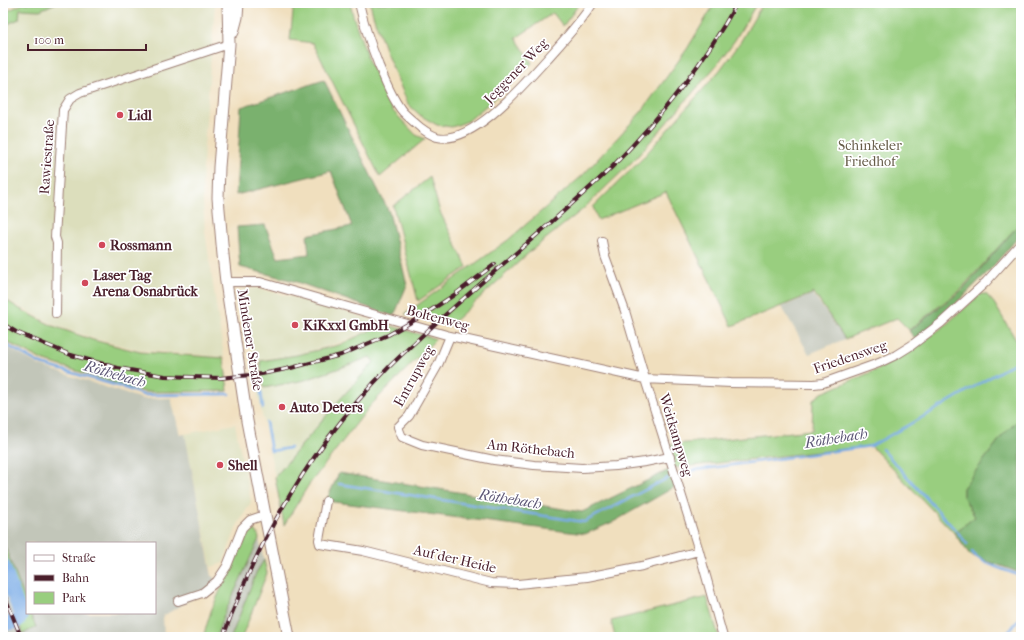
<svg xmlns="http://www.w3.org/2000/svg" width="1024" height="640" font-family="'IM FELL French Canon',serif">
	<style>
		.built { fill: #dcdebc }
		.industrial { fill: #c2c6b9 }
		.green { fill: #99ce7f; stroke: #727655 }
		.forest { fill: #7ab16e; stroke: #62684c }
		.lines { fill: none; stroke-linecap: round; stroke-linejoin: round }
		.stream { stroke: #7aace6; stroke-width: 2.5 }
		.river { stroke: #7aace6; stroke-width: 14 }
		.minor-casing { stroke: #9d7f74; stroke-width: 10 }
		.secondary-casing { stroke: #9d7f74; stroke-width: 13 }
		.minor { stroke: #fff; stroke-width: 8 }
		.secondary { stroke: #fff; stroke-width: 11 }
		.rail-casing { stroke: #4a1f2b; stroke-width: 4 }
		.rail { stroke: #fff; stroke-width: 2.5; stroke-dasharray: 8; stroke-linecap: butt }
		.poi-dot { fill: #d1495b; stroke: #fff; stroke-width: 1.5 }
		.labels { text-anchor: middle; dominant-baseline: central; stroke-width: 3.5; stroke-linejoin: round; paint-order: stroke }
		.street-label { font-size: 14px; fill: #4a1f2b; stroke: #fff }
		.poi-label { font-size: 14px; font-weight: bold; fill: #4a1f2b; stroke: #fff; text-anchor: start }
		.park-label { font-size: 14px; fill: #665c48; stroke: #fff }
		.water-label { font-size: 15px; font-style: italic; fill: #5d5776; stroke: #fff }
	</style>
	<rect width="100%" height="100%" fill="#fff"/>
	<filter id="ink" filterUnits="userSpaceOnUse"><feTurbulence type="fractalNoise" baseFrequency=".025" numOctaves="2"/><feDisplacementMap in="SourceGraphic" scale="8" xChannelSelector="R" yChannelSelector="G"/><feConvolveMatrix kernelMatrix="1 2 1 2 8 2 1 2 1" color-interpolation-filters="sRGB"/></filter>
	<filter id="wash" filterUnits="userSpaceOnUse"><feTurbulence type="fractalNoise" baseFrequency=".012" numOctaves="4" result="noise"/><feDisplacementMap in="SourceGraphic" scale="16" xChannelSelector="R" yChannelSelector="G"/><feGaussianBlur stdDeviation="0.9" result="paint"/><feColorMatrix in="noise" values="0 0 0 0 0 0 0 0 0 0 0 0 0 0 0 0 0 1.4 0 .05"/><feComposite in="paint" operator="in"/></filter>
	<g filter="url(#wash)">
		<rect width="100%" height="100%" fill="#f0dfbe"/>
		<path class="built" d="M56 3H215L204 148 202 188 205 231 224 357 140 350 95 339 54 325 20 307 3 297V26L19 19 20 9 40 10Z
			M256 288 342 310 383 324 338 343 299 354 254 361 241 290Z
			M370 357 374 362 342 397 275 477 257 390 305 380 343 367Z
			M235 424 251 502 237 526 223 563 211 567 185 434Z"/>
		<path class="industrial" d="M813 294 845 339 809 354 782 307Z
			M3 345 40 366 142 399 171 398 180 435 185 434 212 576 217 581 202 593 163 616 164 637H3V581L23 634 36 627 30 613H155V543H27V604L3 542Z
			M259 539 264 560 256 573 231 637H216L223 617Z"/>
		<path class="green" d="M24 3H56L40 10 20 9 19 19 3 26V13Z
			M294 3H350L354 19 369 62 393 111 416 135 425 139 380 177 313 43 290 40Z
			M370 3H580L563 26 553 13 516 38 532 63 507 88 468 121 452 127 437 125 421 116 408 104 386 52 373 15Z
			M715 3H757L735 40 715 67 636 158 582 210 533 249 449 326 405 314 508 240 583 175 642 111 687 49Z
			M763 3H1021V222L961 289 909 330 897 318 845 339 814 293 732 326 666 192 598 220 593 207 641 160 720 70 741 41Z
			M430 177 440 212 467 267 418 301 393 206Z
			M981 294H986L994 303 1019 345 1020 353 1021 355V417L1002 436 963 488V496L975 517 954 533 871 446 673 468 666 445 812 430 813 400 822 393 881 368 914 348 943 327Z
			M3 298 20 309 53 326 93 340 140 352 224 358 228 391 144 392 42 360 3 340Z
			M384 324 436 339 370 406 308 486 284 525 275 477 342 397 374 362 370 357 343 367 305 380 264 388 260 361 297 355 339 345Z
			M255 530 258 534 259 539 223 617 216 637H203L211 611 223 584 250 531Z
			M3 542 27 604V613H30L36 627 23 634 3 581Z
			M264 560 267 573 242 637H231L256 573Z
			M707 597 719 637H615L611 621Z"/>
		<path class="forest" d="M324 80 389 212 407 285 394 316 384 313 294 281 240 267 237 227 265 225 278 258 309 254 307 235 352 226 331 171 236 195 241 107Z
			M1021 222V234L988 272 936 323 915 339 909 331 962 290Z
			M1021 417V573L970 555 954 533 975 517 963 496V488L1002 436Z
			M673 468 678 485 615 521 585 534 326 501 339 473 582 512Z"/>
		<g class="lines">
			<path class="stream" d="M3 343 41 364 125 388 143 395 229 394
				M261 392 263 408
				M266 422 271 451 290 448
				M882 449 959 534 967 544
				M681 472 871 446 928 414 1021 359
				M339 484 584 522 668 478
				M972 552C979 563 1008 571 1021 576
				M1004 637 1021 617"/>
			<path class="river" d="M3 565 21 615C20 623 10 623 3 624"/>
		</g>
	</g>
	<g filter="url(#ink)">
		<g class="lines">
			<g class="minor-casing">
				<path id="minor" d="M359 3C364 25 371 46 379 66 386 82 392 99 403 112 409 118 415 123 421 128 425 131 431 135 437 137 472 146 526 82 547 59 563 41 580 23 593 3
					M602 241 605 256 625 311 645 379 699 551 723 637
					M226 282H260L450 336 645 379 731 383 814 384 823 383 879 363 896 355 912 345 941 323 986 282 1021 243
					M56 314 57 243 55 237 63 110 70 99 80 93 229 44
					M450 336 438 365 409 416 398 427 402 437 422 445 494 460 534 465 582 468 616 466 645 462 670 457
					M326 501 319 540 320 544 363 551 491 583 518 584 587 577 642 566 699 551
					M178 601 202 593 217 581 227 566 242 528 250 520 265 515"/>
			</g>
			<g class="secondary-casing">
				<path id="secondary" d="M228 3 229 44 219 167 218 198 223 255 226 282 247 421 265 515 289 637
					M233 32 237 17 238 3"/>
			</g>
			<use href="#minor" class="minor"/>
			<use href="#secondary" class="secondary"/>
			<g class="rail-casing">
				<path id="rail" d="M3 324 16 332 71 355 118 368 165 376 220 378 262 374 291 368 341 355 388 335 422 316 454 295 495 264
					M3 592 21 637
					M223 637C259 537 314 443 389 367 445 312 507 262 566 209 581 195 597 182 612 167 660 118 704 63 737 3"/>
			</g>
			<use href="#rail" class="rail"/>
		</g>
	</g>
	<g class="poi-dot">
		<circle cx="120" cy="115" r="4"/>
		<circle cx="102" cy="245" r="4"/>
		<circle cx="85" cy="283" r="4"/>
		<circle cx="295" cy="325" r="4"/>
		<circle cx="282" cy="407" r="4"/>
		<circle cx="220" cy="465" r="4"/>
	</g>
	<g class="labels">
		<g class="street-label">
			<text transform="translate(516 71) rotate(-46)">Jeggener Weg</text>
			<text transform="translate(47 157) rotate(-86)">Rawiestraße</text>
			<text transform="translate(438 318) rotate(15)">Boltenweg</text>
			<text transform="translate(250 340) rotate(81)">Mindener Straße</text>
			<text transform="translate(850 357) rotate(-19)">Friedensweg</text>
			<text transform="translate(414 376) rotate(-61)">Entrupweg</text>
			<text transform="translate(676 435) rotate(73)">Weitkampweg</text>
			<text transform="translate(531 449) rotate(6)">Am Röthebach</text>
			<text transform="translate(455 559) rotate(13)">Auf der Heide</text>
		</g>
		<g class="poi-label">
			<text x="128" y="115">Lidl</text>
			<text x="110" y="245">Rossmann</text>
			<text x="93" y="275">Laser Tag<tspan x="93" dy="16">Arena Osnabrück</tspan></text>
			<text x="303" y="325">KiKxxl GmbH</text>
			<text x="290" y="407">Auto Deters</text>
			<text x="228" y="465">Shell</text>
		</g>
		<g class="park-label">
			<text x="870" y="145">Schinkeler<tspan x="870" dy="16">Friedhof</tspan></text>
		</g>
		<g class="water-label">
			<text transform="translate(115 374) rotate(16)">Röthebach</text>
			<text transform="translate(836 438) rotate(-9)">Röthebach</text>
			<text transform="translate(510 499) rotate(9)">Röthebach</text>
		</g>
	</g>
	<rect width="1024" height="640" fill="none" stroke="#fff" stroke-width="16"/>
	<rect x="26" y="542" width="130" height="72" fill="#ffffff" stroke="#b7a5aa"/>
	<rect x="34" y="555" width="20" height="6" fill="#ffffff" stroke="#b7a5aa"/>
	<text x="62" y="562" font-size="12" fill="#4a1f2b">Straße</text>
	<rect x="34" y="575" width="20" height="6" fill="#4a1f2b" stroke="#b7a5aa"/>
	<text x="62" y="582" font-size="12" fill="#4a1f2b">Bahn</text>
	<rect x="34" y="592" width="20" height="12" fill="#99ce7f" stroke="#b7a5aa"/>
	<text x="62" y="602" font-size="12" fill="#4a1f2b">Park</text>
	<path d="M28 44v6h118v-6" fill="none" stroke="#4a1f2b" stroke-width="2"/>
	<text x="34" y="44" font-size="12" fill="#4a1f2b" stroke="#ffffff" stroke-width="3" paint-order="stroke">100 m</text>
</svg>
